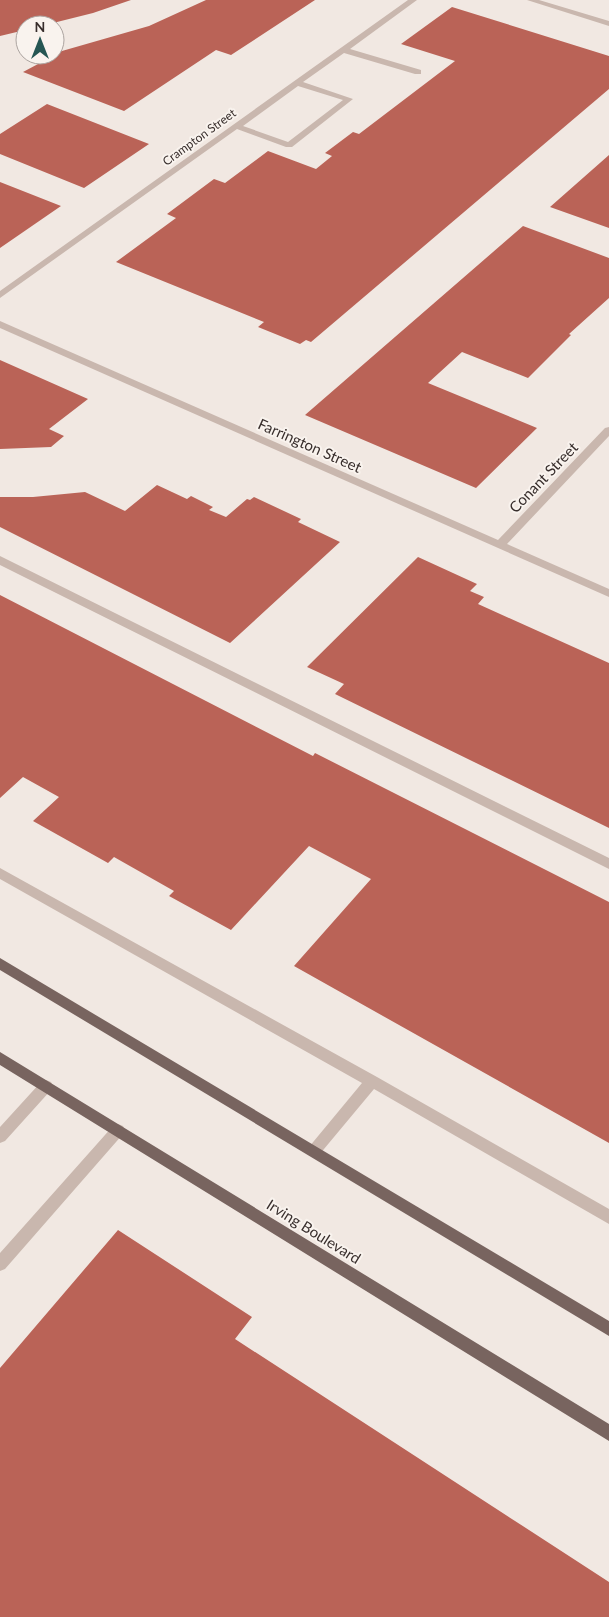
<svg xmlns="http://www.w3.org/2000/svg" width="609" height="1617" font-family="Lato,sans-serif">
	<style>
		.building { fill: #ba6357 }
		.lines { fill: none; stroke-linecap: round; stroke-linejoin: round }
		.minor { fill: #c9b7ae; fill-rule: evenodd }
		.major { fill: #78645f; fill-rule: evenodd }
		.labels { text-anchor: middle; dominant-baseline: central; stroke-width: 4; stroke-linejoin: round; paint-order: stroke }
		.far-street-label { font-size: 12px; fill: #382e2c; stroke: #f9f3ee }
		.street-label { font-size: 15px; fill: #382e2c; stroke: #f9f3ee }
	</style>
	<rect width="100%" height="100%" fill="#f1e8e2"/>
	<path class="building" d="M0 0H131L93 13 45 25H25V30L0 36Z
		M206 0H315L231 55 216 50 124 111 23 72 55 55V53L149 26Z
		M452 7 609 56V89L311 342 306 340 300 344 258 327 264 322 116 262 176 218 167 214 214 179 225 183 268 151 316 169 332 156 325 153 353 132 359 134 455 61 401 44Z
		M47 104 149 144 84 188 0 154V134Z
		M609 155V228L550 207Z
		M0 182 61 206 0 248Z
		M523 226 609 258V298L569 334 571 335 528 378 462 352 428 383 537 428 476 488 305 415Z
		M0 360 88 399 49 429 64 436 51 447 0 449Z
		M157 485 187 499 191 496 213 507 209 510 226 517 247 499 250 500 254 497 301 519 298 522 340 542 230 643 0 527V497H33L85 492 125 511Z
		M418 557 477 584 470 591 484 597 478 604 609 663V828L335 694 344 684 307 667Z
		M0 595 313 756 315 753 609 902V1143L294 966 371 879 309 846 231 930 169 896 174 891 114 857 108 863 33 821 59 797 23 777 0 798Z
		M118 1230 252 1317 235 1339 609 1582V1617H0V1368Z"/>
	<g class="lines">
		<path class="minor" d="M408 0H417L350 49 421 70V74H415L344 53 303 82 353 99 292 147H286L237 129 0 298V291ZM298 86 343 100 288 142 243 126Z
			M527 0H539L609 21V26Z
			M0 321 498 540 605 428 609 427V436L507 544 609 589V597L0 328Z
			M0 556 609 858V869L0 565Z
			M0 868 377 1077 609 1209V1224L374 1089 319 1155 314 1157 309 1155 307 1151 309 1147 362 1083 0 879Z
			M46 1080 51 1082 53 1086 51 1090 5 1141 0 1143V1127L41 1082Z
			M118 1124 123 1126 125 1130 123 1134 5 1269 0 1271V1253L113 1126Z"/>
		<path class="major" d="M0 958 609 1321V1336L0 970Z
			M0 1052 609 1424V1441L0 1065Z"/>
	</g>
	<g class="labels">
		<g class="far-street-label">
			<text transform="translate(199 137) rotate(-36)">Crampton Street</text>
		</g>
		<g class="street-label">
			<text transform="translate(310 445) rotate(24)">Farrington Street</text>
			<text transform="translate(543 477) rotate(-46)">Conant Street</text>
			<text transform="translate(314 1231) rotate(32)">Irving Boulevard</text>
		</g>
	</g>
	<g transform="translate(40 40)"><circle r="24" fill="#f9f3ee" stroke="#aca4a0"/>
	<path d="M0-4L9 19L0 12L-9 19Z" fill="#255653"/>
	<text y="-8" font-size="14" font-weight="bold" text-anchor="middle" fill="#382e2c">N</text>
	</g>
</svg>
